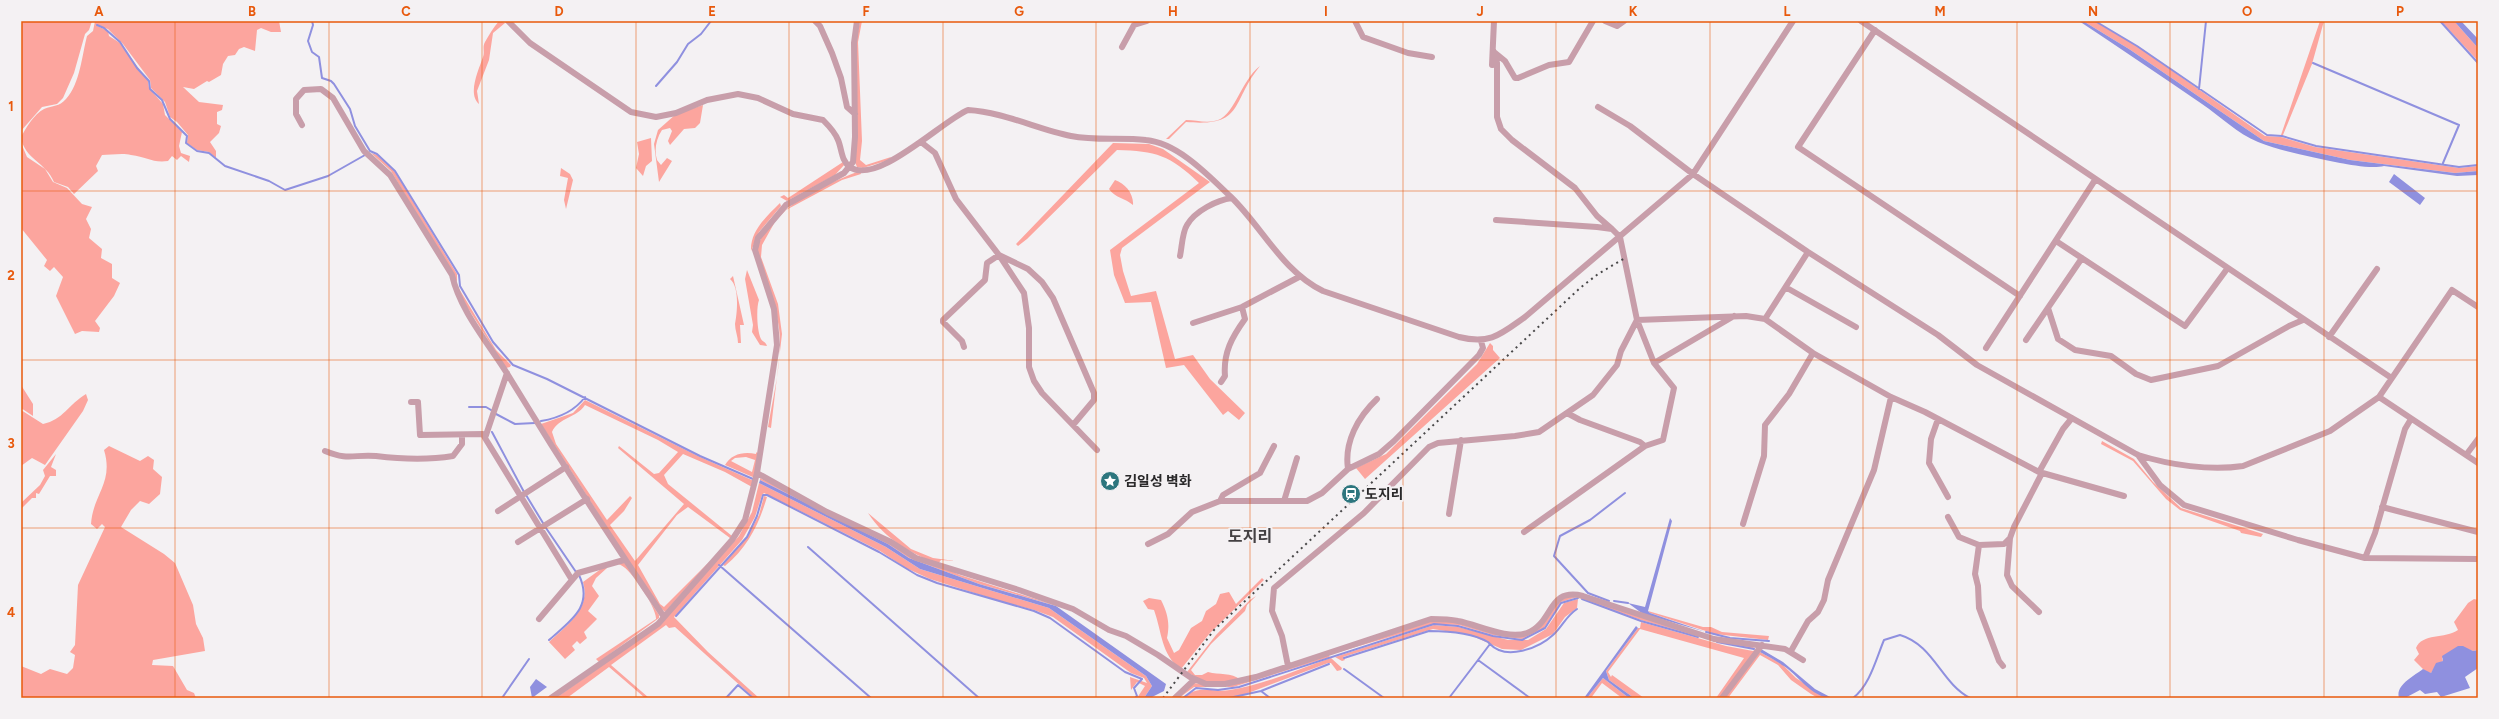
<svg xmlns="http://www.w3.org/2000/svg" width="2499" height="719" font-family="Figtree,'Noto Sans KR',sans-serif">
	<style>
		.green { fill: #fca59e; fill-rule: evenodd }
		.water { fill: #8f90df }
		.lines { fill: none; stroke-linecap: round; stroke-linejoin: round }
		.stream { stroke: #8f90df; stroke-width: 2 }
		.minor { stroke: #c89eaa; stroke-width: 6 }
		.rail { stroke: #494849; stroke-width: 2; stroke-dasharray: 2 4; stroke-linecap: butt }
		.grid { fill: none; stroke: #e8590c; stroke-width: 1; stroke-opacity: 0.55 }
		.labels { text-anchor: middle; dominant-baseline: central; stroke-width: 4; stroke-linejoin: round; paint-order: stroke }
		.poi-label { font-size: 14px; font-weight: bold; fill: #2a292a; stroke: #f4f1f3; text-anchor: start }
		.quarter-label { font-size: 16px; font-weight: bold; fill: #444143; stroke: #f4f1f3 }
		.neatline { fill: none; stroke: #e8590c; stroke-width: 1.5 }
		.grid-label { font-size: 13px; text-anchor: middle; font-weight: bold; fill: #e8590c }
	</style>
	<rect width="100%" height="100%" fill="#f4f1f3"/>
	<path class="green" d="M21 21H92L89 30 85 34 74 73 63 98 57 104 42 107 21 131Z
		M95 21H279L281 32H271L261 28 257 30 255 51 244 47 239 49 235 55 228 56 223 64 221 75 209 82 207 81 194 89 183 87 199 102 223 105 222 110 217 112V124L221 126 219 133 210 142 216 151V158L209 152 197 150 187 143 188 135 177 122 170 117 165 102 151 88 150 80 123 44 108 29 95 25 108 31 109 36 120 43 148 81 149 88 163 104 165 115 182 132 179 146 181 153 190 156 189 162 181 156 177 160 172 156 168 161C152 163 147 157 131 155 123 153 110 155 102 155L96 166 98 171 74 194 68 187 54 182C46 162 24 159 21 137 26 128 34 114 44 109 53 105 59 107 66 99 80 84 82 55 87 36L93 31Z
		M499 21 505 23 493 33 489 60 477 91 479 104C467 94 479 69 483 57 485 52 482 47 485 42 489 35 493 28 499 21Z
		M860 21H862L858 42 862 141 860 160 866 165 891 157 889 160 863 168 857 167 855 162 856 41Z
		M2083 21H2094L2137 46 2265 136 2281 137 2315 147 2459 168 2478 166V171L2455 173 2350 160 2264 141 2129 49Z
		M2320 21H2324L2312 64 2283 135H2281Z
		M2441 21H2454L2478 48V61Z
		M1260 66C1230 103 1245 127 1186 122L1169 139H1166L1186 120C1195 120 1205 123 1214 121 1234 119 1240 81 1260 66Z
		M703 105 700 123 695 128 684 129 670 145 668 141 672 131 670 128 662 130C656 139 654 150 657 160L661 165 667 158 672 161 659 182 654 144 658 130 676 114Z
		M651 138 652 161 646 166 643 176 636 168 639 154 637 142Z
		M21 143 27 157 45 169 53 182 67 188 82 204 92 207 86 219 91 229 89 238 102 249 101 258 112 264V278L120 283 114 296 95 321 100 328 99 332 82 331 75 334 56 296 63 277 54 267 50 271 44 266 47 260 21 228Z
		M1113 143 1149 144 1163 149 1210 182 1122 248 1120 255 1123 271 1131 296 1156 291 1175 359 1193 355 1210 379 1245 413 1239 420 1228 411 1223 415 1184 365 1166 368 1151 302 1125 303 1114 275 1110 250 1199 183C1170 155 1156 151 1117 150L1027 239 1018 246 1016 244Z
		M371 153 377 155 395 172 457 274V282L391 171Z
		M843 162 845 164 835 175 787 201 780 197 784 195 788 198Z
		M561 168 570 174 573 180 566 209 564 200 568 178 560 176Z
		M860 171 861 174 842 180 786 210 776 220 762 245 761 257 778 304 782 334 771 428 768 427C773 396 783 360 779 328 776 303 763 282 758 258 751 217 829 182 860 171Z
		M1115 180C1125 183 1134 194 1133 205 1125 198 1115 198 1109 189Z
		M780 203 781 206 759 232 751 251C750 231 767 216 780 203Z
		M747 270 759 300C756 308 757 331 761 339 763 342 766 342 767 346L760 345 752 332 753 325 745 279Z
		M733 276 744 325H740L741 343H738C738 337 735 330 735 324 737 314 740 287 730 279Z
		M458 287 496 350 511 365 510 367 506 368 457 291Z
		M1490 343 1493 346V350L1500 358 1365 479 1356 468 1386 454 1477 364Z
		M21 385 33 404V416L21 408Z
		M86 394 88 400 83 411 45 465 32 458 21 466V410L43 424C63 420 69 404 86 394Z
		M585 400 700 457 754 481 752 487 725 472 683 454 664 475 668 484 732 536 730 538 688 507 677 515 638 565 660 604 664 607 711 560 665 612 656 604 541 424 573 413ZM585 405 658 440 678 452 659 473 654 474 619 446 618 448 684 504 635 561 610 525 624 511 632 498 630 496 607 520 556 444 552 432C559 417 577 418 585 405Z
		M2102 441 2134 459 2153 482 2181 508 2263 534 2261 537 2241 533 2240 531 2180 510 2166 499 2133 461 2101 444Z
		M109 446 140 461 148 456 154 460 153 469 162 477 160 494 149 504 140 501 131 510 121 527 164 554 175 563 193 605 196 624 203 638 205 651 153 660 152 665 173 666 187 690 194 693 196 698H21V666L41 674 50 669 67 674 73 668 75 655 70 652 75 645 78 585 105 527 102 524 97 529 91 524C93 494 114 483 104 450Z
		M756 452 759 455 755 478 725 465C731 454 744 451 756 454ZM746 457 755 460 752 472 731 461 735 458Z
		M56 454 51 467 56 470V476H50L39 494 36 493V498H32L21 509V503L40 485 45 476 43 470Z
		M760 478 887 542 960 575 1064 608 979 584 909 558 888 544 760 480Z
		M759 483 886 547 920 569 1049 608 1146 676 1152 686 1144 698H1137L1145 686 1137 682 1131 690 1130 677 1147 683 1144 678 1131 673 1053 617 1034 610 1003 602 930 579 906 568 880 551 764 493 762 495 755 517 742 540 674 617 708 652 759 698H754L675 627 669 628 666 625 611 665 649 698H645L609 667 567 698H556L659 625 739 536 752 512Z
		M764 496 767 497C759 524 748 547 725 566L723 565 747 537 759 515Z
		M868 513 911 549 933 558 955 561 941 560 938 564C910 553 885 539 868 513Z
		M624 562 659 615V618L599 662 596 659 656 619C657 608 629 565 618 564Z
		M605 566 607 568 596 578 592 586 599 596 588 611 597 619 584 632 587 638 580 644 577 641 572 646 575 650 565 659 549 642C567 625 591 609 583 582Z
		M1262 578 1264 580 1210 633 1181 669C1161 655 1162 632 1154 610L1148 609 1143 601 1149 598 1161 600C1168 614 1170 624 1167 638L1174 653 1179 650 1191 628 1202 621 1206 611 1216 604 1220 594 1229 592 1236 604Z
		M1256 596 1247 605 1245 611 1211 644 1191 670 1195 675H1202L1208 672C1219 675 1231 672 1241 680L1206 683 1187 672 1216 635 1250 600Z
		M1574 596 1583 597 1714 640 1751 646 1756 649 1720 698H1716L1744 658 1640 629 1608 672 1611 677 1612 675 1644 698H1634L1609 680 1606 671 1638 628H1640L1641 622 1726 646 1753 651 1756 649 1725 644 1641 620 1577 597 1561 602 1544 628 1522 639 1493 635 1459 625 1434 624 1332 654C1338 649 1415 624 1427 621 1436 620 1446 620 1454 621 1476 625 1501 640 1523 635 1550 629 1548 598 1574 596Z
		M1578 599 1577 608 1565 617 1553 634 1521 650 1502 649 1470 635 1433 629 1343 657 1345 660 1342 661 1335 657 1434 625 1458 627 1508 640H1528L1546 629 1564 603Z
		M2474 599 2478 600V650L2473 651 2465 648 2442 658 2443 661 2436 665 2431 673 2426 672 2414 660 2419 654 2416 648C2422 633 2445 639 2458 630L2454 622 2468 603Z
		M1648 611 1703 627H1711L1722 632 1769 636 1768 640 1715 634 1650 613Z
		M1760 652 1782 664 1796 678 1827 698H1818L1811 694 1791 680 1778 665 1760 655 1728 698H1724Z
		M1328 655 1330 657 1233 687H1194L1179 698 1194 683 1225 687Z
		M1331 658 1342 668 1341 670 1337 671 1331 663H1328L1235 698H1184C1198 684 1213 693 1230 690 1264 685 1298 669 1331 658Z
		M1603 678 1629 698H1622L1602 683 1591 698H1587Z"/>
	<path class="water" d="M2079 21H2083L2129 49 2264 141 2350 160 2455 173 2478 171V175L2457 176 2384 166C2373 169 2351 165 2340 163 2312 157 2284 152 2258 142 2238 134 2220 116 2202 104 2161 76 2120 48 2079 21Z
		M2454 21H2461L2478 39V48Z
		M2394 174 2425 198 2420 205 2389 182Z
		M760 480 888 544 909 558 979 584 1056 606 1166 684 1164 691 1150 698H1144L1152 686 1146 676 1049 608 920 569 886 547 759 483Z
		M1670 518 1672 521 1648 611 1650 613 1706 632 1643 614 1628 603 1645 607Z
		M1636 626 1638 628 1606 671 1609 680 1634 698H1629L1603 678 1587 698H1584Z
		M2458 646H2463L2473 651 2478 650V668L2465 677 2470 688 2441 697 2437 692 2425 694 2420 690 2405 698H2399C2395 685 2414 676 2423 669L2431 673 2436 663 2443 661 2442 656Z
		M1761 649 1783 662 1815 689 1832 698C1811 698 1798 674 1782 665 1775 660 1767 656 1760 652Z
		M536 679 547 687 532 698 530 687Z"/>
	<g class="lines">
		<path class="stream" d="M312 21 313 25 308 41 312 52 319 57 322 78 331 81 334 84 350 109 355 126 370 151 377 154 395 171 459 275 460 286 473 308 493 342 513 365 547 379 700 456 753 479
			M2095 21 2137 46 2267 135 2282 136 2316 146 2459 167 2478 165
			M2440 21 2478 63
			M97 25 104 28 120 42 137 68 149 81 150 89 162 100 170 119 187 136 186 143 197 151 209 153 225 166 269 181 285 190 328 176 365 155
			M2313 63 2459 125 2443 163
			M656 86 677 62 688 44 701 34 711 21
			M2199 89 2206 21
			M469 407H486L491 410
			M496 414 515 424 535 423
			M541 421C559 418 574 412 585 397
			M492 432 524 492
			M526 495 543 523
			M546 528 576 572
			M808 547 979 698
			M719 565 871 698
			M1582 599 1641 621 1698 637
			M1609 601 1588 593 1554 556 1560 536 1590 520 1625 493
			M1614 601 1628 603
			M676 616 747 537 757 516 763 495H767L879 552 917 575 937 583 1034 611 1050 618 1125 672 1142 679 1134 688 1137 696 1135 698
			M1706 632 1730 638 1769 641
			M549 640C570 621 594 607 579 575
			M1717 642 1754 649
			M1490 644C1506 661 1539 648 1553 635 1562 627 1566 616 1577 609
			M1344 658 1429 631C1447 631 1472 633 1488 642L1490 644 1478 660
			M1344 669 1384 698
			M1261 691 1270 698
			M502 698 529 659
			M726 698 738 685 753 698
			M1183 698 1196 688 1218 690 1239 687 1434 624 1458 626 1493 636 1522 640 1545 628 1561 603 1578 598
			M1229 698 1261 691 1329 664
			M1449 698 1478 660 1530 698
			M1853 698C1870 685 1876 659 1884 640L1900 635C1934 645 1941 683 1970 698
			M2142 698H2145"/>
		<path class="minor" d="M508 21 530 43 631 112 656 117 676 113 707 100 738 94 758 98 793 114 823 120C829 126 835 132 838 140 842 149 841 161 850 167 877 186 943 120 968 110 1003 112 1037 129 1071 136 1096 141 1121 137 1146 140 1178 143 1208 175 1231 197 1262 227 1283 272 1323 291L1459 337C1490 345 1501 334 1525 317L1693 174 1793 21
			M815 21 820 26 832 53 841 78 847 107 855 114
			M1355 21 1363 37 1408 53 1432 57
			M1605 21 1617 26 1624 21
			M1861 21 2390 377
			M1875 30 1798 147 2020 296
			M1122 47 1134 25 1147 21
			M1493 50 1497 63V117L1501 129 1512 140 1575 188 1597 216 1612 229
			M1494 52 1505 61 1515 78H1518L1549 65 1569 62 1593 21
			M1492 65 1494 21
			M1598 107 1630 126 1693 174 1808 252 1938 335 1977 365 2138 455C2170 465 2210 471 2243 466L2330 431 2379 397 2452 290 2478 307
			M302 125 296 114V99L304 90 321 89 333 98 364 151 390 175 452 275C460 311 489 344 508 375 558 457 610 538 664 617
			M921 142 935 153 956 199 999 255 1024 293 1029 328V367L1034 381 1042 393 1097 450
			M2056 241 2185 326 2227 269
			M1180 256C1182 247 1182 233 1187 225 1195 211 1217 200 1232 198
			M1787 288 1856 327
			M2048 308 2058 339 2075 350 2111 356 2136 374 2151 380 2218 366 2289 326 2303 320
			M1765 319 1808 252
			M1637 320 1746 316 1765 319 1813 353 1891 397 1925 412 2039 472 2124 496
			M1193 323 1242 307 1299 277
			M2329 337 2377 269
			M2026 340 2082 258
			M964 347 962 341 943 322V320L985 280 987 263 999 255 1028 269 1042 282 1053 298 1094 393V400L1073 425
			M1986 348 2095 180
			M1654 363 1734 316
			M507 373 485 438 572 580
			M1221 382 1225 376C1223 353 1232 337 1245 319L1242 307
			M2379 397 2478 463
			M411 402H418L420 435 483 434 485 438
			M1567 413 1580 420 1640 442 1645 446
			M1938 419 1931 439 1929 463 1948 497
			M325 451C349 461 354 454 376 456 401 459 428 460 453 456L462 444V436
			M2138 455 2160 485 2184 505 2298 540 2365 558 2478 559
			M2466 455 2478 439
			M1348 469C1344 442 1358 417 1377 399
			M2039 472 2063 429 2072 418
			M757 473 827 512 891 542 916 558 1019 590 1073 609 1109 630 1126 636 1158 655 1190 677 1206 684H1225L1256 677 1431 619C1440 619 1449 619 1458 621 1479 625 1507 640 1527 633 1554 623 1547 587 1583 596L1714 639 1785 649 1803 660
			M1220 501 1223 495 1260 473 1274 446
			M1284 501 1297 458
			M2382 507 2478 532
			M498 511 566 467
			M1449 514 1461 440
			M1948 517 1959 537 1979 545 2004 544 2010 538
			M1743 524 1764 456 1765 425 1789 394 1813 353
			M1524 532 1645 446 1663 440 1674 388 1654 363 1637 320
			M518 542 587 499
			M1148 544 1168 534 1192 512 1220 501H1307L1322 493 1348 469 1379 454 1394 441 1479 355 1483 348 1481 341
			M1979 545 1975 574 1978 586 1979 608 1999 661 2003 666
			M2365 558 2375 533 2405 429 2411 419
			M2039 612 2012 586 2007 575 2010 538 2014 527 2042 473
			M539 619 578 573 624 560
			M1791 651 1808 621 1818 612 1824 600 1828 580 1874 470 1891 397
			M1288 666 1282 636 1272 611 1274 588 1364 513 1429 447 1438 443 1515 436 1539 432 1593 395 1617 365 1621 351 1637 320 1620 237 1612 229 1597 227 1496 220
			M551 698 658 624 732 540 745 520 757 473 777 345 774 309 755 250 758 238 786 205 844 173 853 162 855 137 854 43 857 21
			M1175 698 1194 680
			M1722 698 1762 645"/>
		<path class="rail" d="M1163 698 1214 630 1580 288 1598 274 1625 258"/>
	</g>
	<path class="grid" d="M175 21V698M329 21V698M482 21V698M636 21V698M789 21V698M943 21V698M1096 21V698M1250 21V698M1403 21V698M1556 21V698M1710 21V698M1863 21V698M2017 21V698M2170 21V698M2324 21V698M21 191H2478M21 360H2478M21 528H2478"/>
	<defs>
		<g id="sight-disc" transform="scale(1)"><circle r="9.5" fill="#2d767e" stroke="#f4f1f3"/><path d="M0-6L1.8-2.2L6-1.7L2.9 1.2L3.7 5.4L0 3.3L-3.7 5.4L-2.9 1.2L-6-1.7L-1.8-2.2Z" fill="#fff"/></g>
		<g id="station-disc" transform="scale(1)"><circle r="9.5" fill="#2d767e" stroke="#f4f1f3"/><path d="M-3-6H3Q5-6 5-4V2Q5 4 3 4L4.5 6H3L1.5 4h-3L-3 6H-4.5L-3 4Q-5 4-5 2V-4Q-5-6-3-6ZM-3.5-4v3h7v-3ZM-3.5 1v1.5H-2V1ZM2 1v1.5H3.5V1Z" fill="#fff"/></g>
	</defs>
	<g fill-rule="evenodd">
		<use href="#sight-disc" x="1110" y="481"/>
		<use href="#station-disc" x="1351" y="494"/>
	</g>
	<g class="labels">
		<g class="poi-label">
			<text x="1124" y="481">김일성 벽화</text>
			<text x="1365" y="494">도지리</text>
		</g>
		<g class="quarter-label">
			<text x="1250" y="536">도지리</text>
		</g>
	</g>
	<rect width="2499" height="719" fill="none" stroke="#f4f1f3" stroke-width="44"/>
	<rect x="22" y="22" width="2455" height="675" class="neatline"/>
	<g class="grid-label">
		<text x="99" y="16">A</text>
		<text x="252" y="16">B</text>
		<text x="406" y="16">C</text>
		<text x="559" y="16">D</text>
		<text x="712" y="16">E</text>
		<text x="866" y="16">F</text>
		<text x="1019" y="16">G</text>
		<text x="1173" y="16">H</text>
		<text x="1326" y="16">I</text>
		<text x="1480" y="16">J</text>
		<text x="1633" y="16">K</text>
		<text x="1787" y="16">L</text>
		<text x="1940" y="16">M</text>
		<text x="2093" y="16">N</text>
		<text x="2247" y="16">O</text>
		<text x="2400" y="16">P</text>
		<text x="11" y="111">1</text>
		<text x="11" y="280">2</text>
		<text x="11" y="448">3</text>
		<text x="11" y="617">4</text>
	</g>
</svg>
